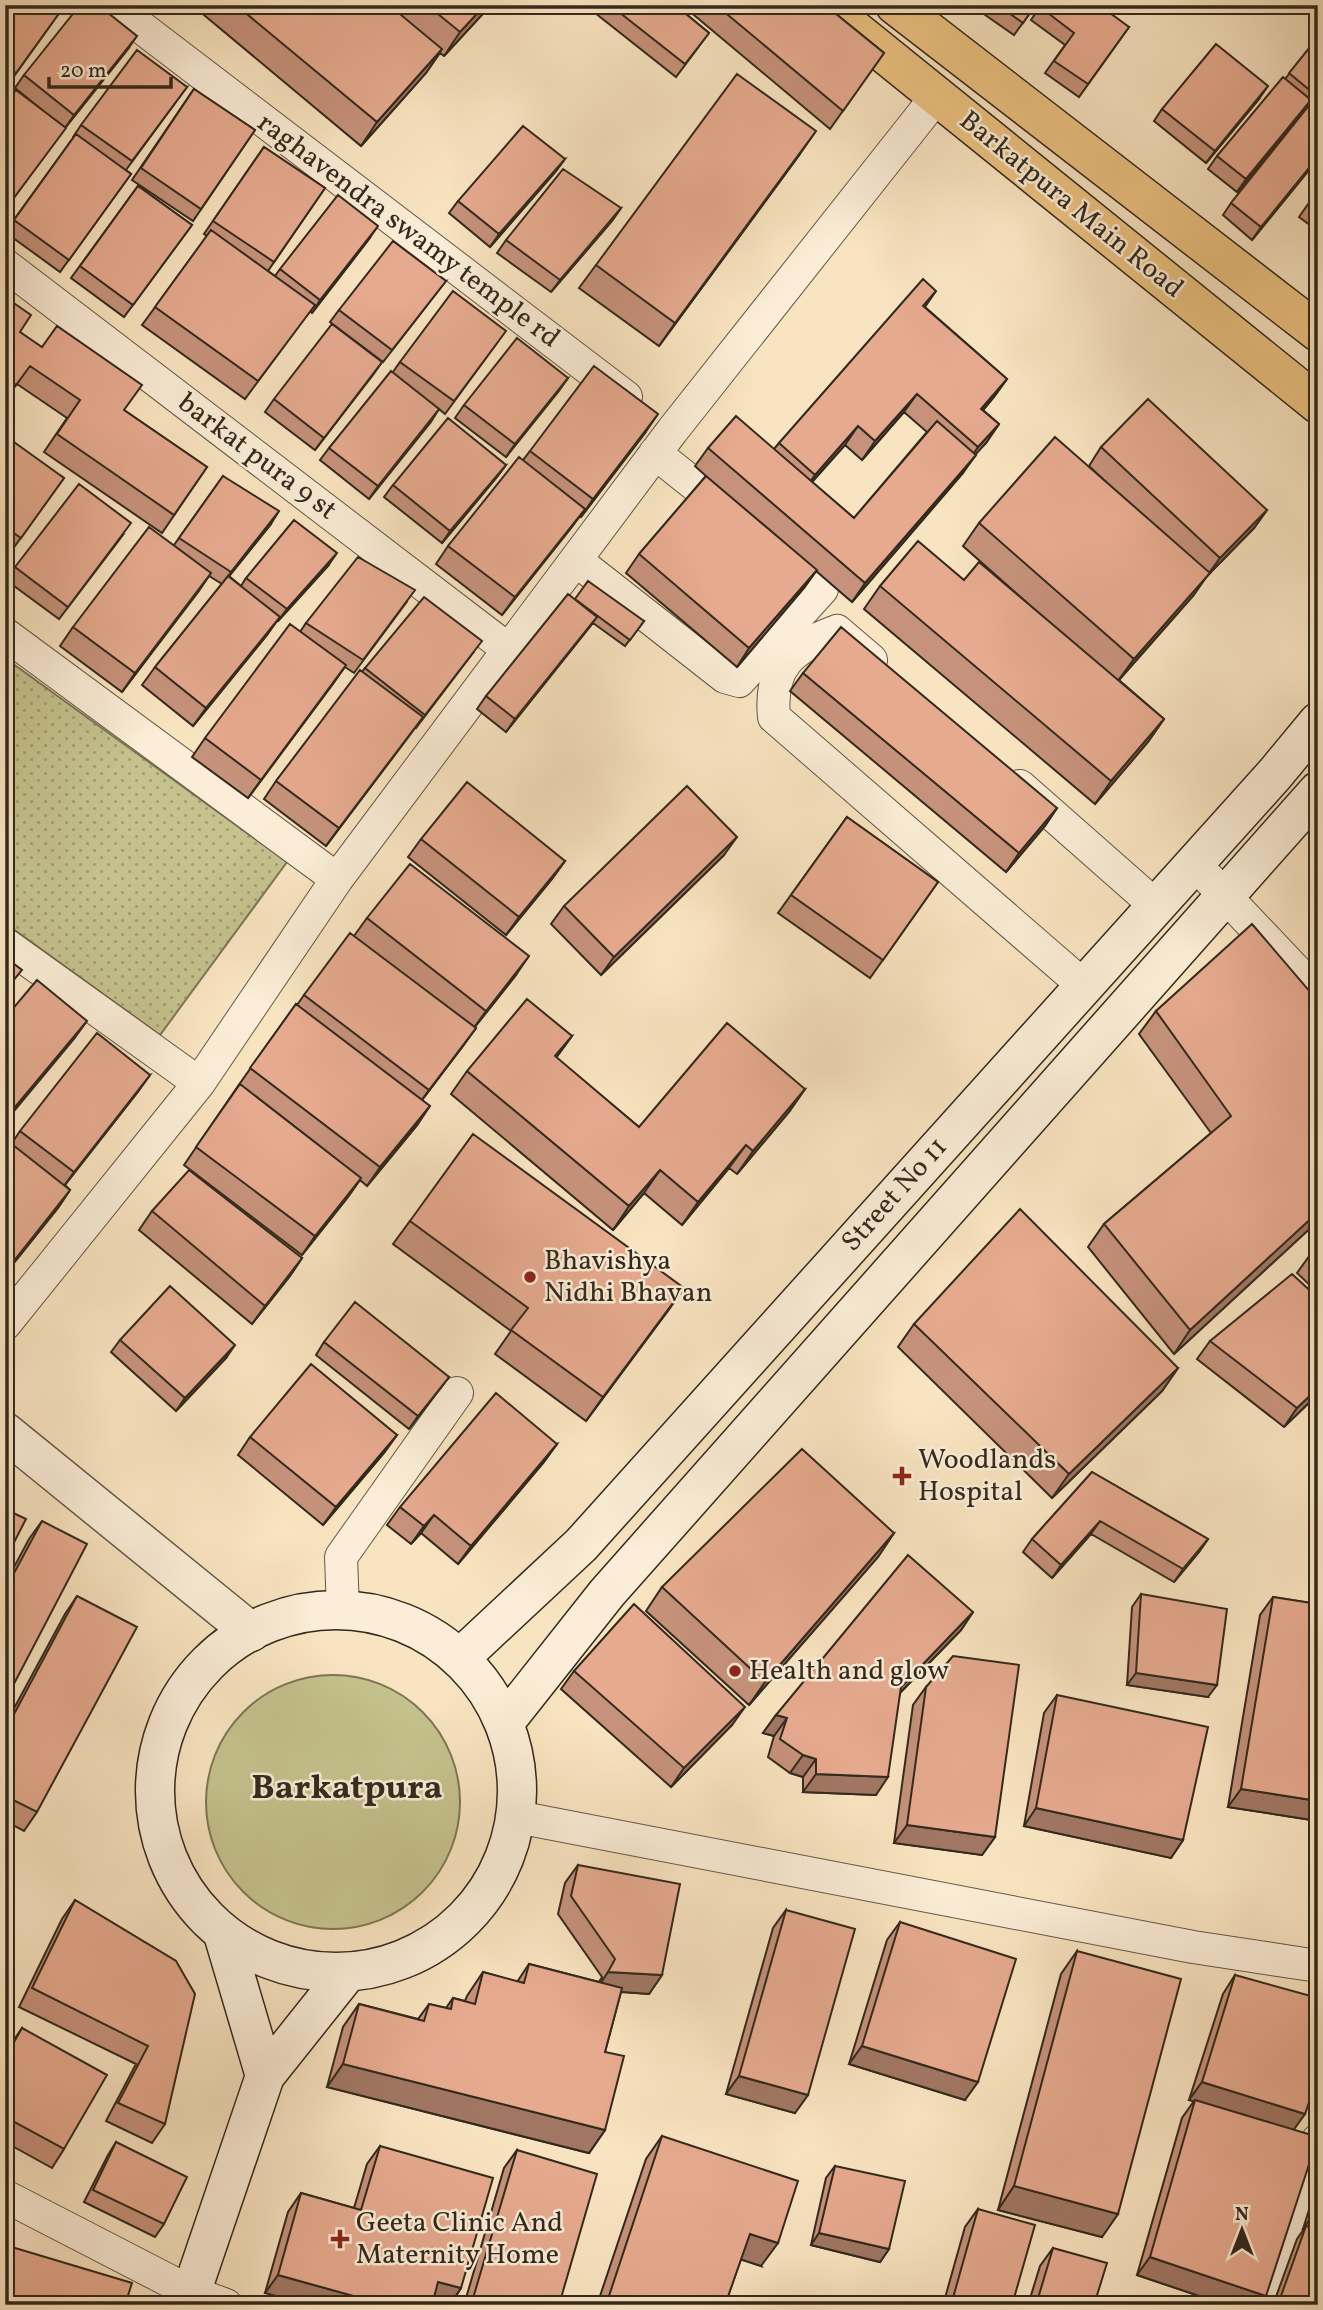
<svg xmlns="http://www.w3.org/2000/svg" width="1323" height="2310" font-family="Vollkorn,serif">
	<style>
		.green { fill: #c5c28e; stroke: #7c7656; stroke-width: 2 }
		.park { fill: url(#park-dots); stroke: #7c7656; stroke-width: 2 }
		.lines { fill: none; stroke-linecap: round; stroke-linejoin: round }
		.minor-casing { stroke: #645846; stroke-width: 34 }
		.tertiary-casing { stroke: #645846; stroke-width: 41 }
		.secondary-casing { stroke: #32291d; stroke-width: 41 }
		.primary-casing { stroke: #32291d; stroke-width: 41 }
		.minor { stroke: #fbedd7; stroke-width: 32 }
		.tertiary { stroke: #fbedd7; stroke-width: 38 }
		.secondary { stroke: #fbedd7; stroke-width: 38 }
		.primary { stroke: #ecc280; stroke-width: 38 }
		.wall { fill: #c6927b; stroke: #32291d; stroke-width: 2; fill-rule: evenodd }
		.shaded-wall { fill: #a17764; stroke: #32291d; stroke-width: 2 }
		.building { fill: #e6aa8f; stroke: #32291d; stroke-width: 2 }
		.poi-dot { fill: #8f2418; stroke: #fbedd7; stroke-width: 2.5 }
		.labels { text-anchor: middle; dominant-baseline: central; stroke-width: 5; stroke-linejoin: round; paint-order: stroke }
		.street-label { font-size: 28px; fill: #32291d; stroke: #fbedd7 }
		.poi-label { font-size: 28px; fill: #32291d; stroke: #fbedd7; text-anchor: start }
		.district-label { font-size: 35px; font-weight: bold; fill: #32291d; stroke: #fbedd7 }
	</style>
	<defs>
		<pattern id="park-dots" width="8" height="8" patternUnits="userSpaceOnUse" patternTransform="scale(1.75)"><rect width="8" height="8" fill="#c5c28e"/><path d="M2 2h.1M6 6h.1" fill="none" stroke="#a19e73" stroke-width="1.8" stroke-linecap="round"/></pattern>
	</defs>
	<rect width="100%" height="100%" fill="#f9e4c1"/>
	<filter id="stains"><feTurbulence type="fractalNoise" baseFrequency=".00286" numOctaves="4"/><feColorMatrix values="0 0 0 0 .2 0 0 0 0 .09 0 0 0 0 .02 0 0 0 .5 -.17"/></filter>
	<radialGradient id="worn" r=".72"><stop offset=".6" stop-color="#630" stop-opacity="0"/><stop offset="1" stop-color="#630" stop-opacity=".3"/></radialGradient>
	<path class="green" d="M206 1802a127 127 0 1 1 254 0a127 127 0 1 1-254 0Z"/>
	<path class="park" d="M5 658 287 862 160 1035 5 923Z"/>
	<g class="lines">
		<g class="minor-casing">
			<path id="minor" d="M112 5 626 397
				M5 265 509 650
				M655 453 729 512
				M577 561 725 677 739 681 822 589 777 552
				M5 634 337 879
				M871 660 837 631C792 648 769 665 774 717L1083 985
				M1020 786 1155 905
				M1193 862 1318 994
				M5 944 199 1083
				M5 1324 199 1083 337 879 672 431 937 96
				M343 1610 341 1557 457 1393
				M517 1817 1193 1947 1318 1966
				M5 2196 191 2292 226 2305
				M1273 2283 1318 2140"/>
		</g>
		<g class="tertiary-casing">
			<path id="tertiary" d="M5 1432 251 1632"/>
		</g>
		<g class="secondary-casing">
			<path id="secondary" d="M155 1791a181 181 0 1 1 362 0a181 181 0 1 1-362 0Z
				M460 1658 581 1545 1275 774 1318 722
				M505 1722 607 1593 1318 791
				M223 1934 265 2076
				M187 2305 265 2076 347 1973"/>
		</g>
		<g class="primary-casing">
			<path id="primary" d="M824 5 1318 404
				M895 5 1318 332"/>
		</g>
		<use href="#minor" class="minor"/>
		<use href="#tertiary" class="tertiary"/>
		<use href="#secondary" class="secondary"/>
		<use href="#primary" class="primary"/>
	</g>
	<path class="wall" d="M5 5H65L10 82 5 90Z
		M192 5H491L444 56 440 53 426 73 361 146Z
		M585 5H675L709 33 676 77Z
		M682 5H825L884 53 830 129Z
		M986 5H1036L1014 35 981 12Z
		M1041 5 1129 27 1079 97 1045 73 1065 45 1031 20Z
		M1318 37V101L1314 106 1318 108V159L1252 240 1223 215 1231 203 1307 108 1306 107 1237 192 1208 169 1217 156 1285 79Z
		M128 49 66 127 5 210V104L42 110 15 88 24 75Z
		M187 87 126 170 131 174 60 272 5 232 73 138V137L81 125Z
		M194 89 255 130 193 221 132 180Z
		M1259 99 1206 163 1154 121 1162 109Z
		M264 147 325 188 268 271 275 276 280 269 369 239 312 313 310 311 245 399 142 325 207 236 204 234Z
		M800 154 659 346 579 288 596 265Z
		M565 159 556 171 490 247 449 213 458 201Z
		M138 186 192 225 124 317 71 278Z
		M1318 190V231L1299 217Z
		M621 208 612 221 551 292 497 253 506 240Z
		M446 281 383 362 330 322 339 310Z
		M936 291 925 307 1007 379 994 397 983 410 999 424 986 443 975 454 963 473 852 602 816 571 804 588 737 667 626 573 639 554 706 476 695 466 708 448 774 449 779 443ZM904 412 927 432 854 518 812 482 845 445 862 460Z
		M5 297 20 332 124 410 207 467 162 533 44 452 67 418 17 384 5 400Z
		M497 343 445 414 439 409 369 499 320 460 329 448 393 372 400 362Z
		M382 362 315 450 265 412 274 399Z
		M568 378 506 457 455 418 464 405Z
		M645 433 581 517 580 516 502 615 436 564 448 546 523 460 530 451Z
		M5 440 64 478 12 550 5 545Z
		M1101 447 1267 510 1254 528 1207 576 1193 596 1119 680 1164 719 1148 742 1095 804 864 609 880 586 964 580 1026 602 963 546 979 523 1106 482 1089 466Z
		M506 465 497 477 442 543 384 497 393 485Z
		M223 476 271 524 229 576 241 586 246 578 328 566 278 621 277 620 267 635 193 726 142 685 155 667 222 584 209 576 122 692 60 646 73 627 174 545Z
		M123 535 59 619 6 580 15 567Z
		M575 599 644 621 625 646 593 623 506 732 477 709 486 696Z
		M406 603 354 673 345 667 248 798 192 757 205 738 300 632 306 623Z
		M473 653 416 728 415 727 326 846 264 799 276 781 365 668Z
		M803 673 1057 808 1045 826 1006 872 790 691Z
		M847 817 938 882 870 978 778 913Z
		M421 839 565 861 552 879 506 935 408 857Z
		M724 855 601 975 551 924 564 906Z
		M367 918 516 975 475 1027 476 1028 463 1046 422 1100 418 1124 367 1186 360 1180 348 1197 302 1255 184 1165 238 1086 296 1004 297 1005 304 995 354 936Z
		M1156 1011 1318 1221 1174 1354 1088 1247 1104 1224 1211 1133 1139 1034Z
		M572 1036 556 1058 639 1127 805 1089 789 1112 737 1174 729 1168 682 1225 644 1193 613 1230 451 1094 467 1071Z
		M150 1075 137 1093 65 1185 70 1190 58 1208 5 1274V1155L9 1150 8 1149 20 1131Z
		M152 1211 302 1258 290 1276 252 1324 139 1230Z
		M410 1221 684 1288 586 1421 495 1354 511 1331 393 1244Z
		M1318 1247V1293L1297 1273 1310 1255Z
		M1318 1298V1394L1284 1427 1197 1359 1210 1341Z
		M914 1324 1178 1368 1162 1391 1052 1498 898 1347Z
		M120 1340 226 1358 176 1411 111 1352Z
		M324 1342 449 1377 409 1429 316 1355Z
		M1318 1426V1442L1311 1435Z
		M397 1435 384 1453 323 1525 238 1455 250 1437Z
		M557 1444 544 1462 458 1564 421 1533 411 1544 387 1525 400 1507Z
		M1092 1472 1208 1539 1199 1552 1174 1582 1091 1534 1052 1578 1023 1552 1032 1539Z
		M42 1521 5 1701V1584L29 1539Z
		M894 1533 878 1557 749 1705 646 1611 662 1587Z
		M1141 1594 1208 1697 1127 1685 1132 1607Z
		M77 1596 37 1812 24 1831 5 1821V1725L65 1614Z
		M1273 1597 1318 1604V1821L1228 1807 1260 1615Z
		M973 1612 961 1630 900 1693 876 1795 803 1792V1777L790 1773 768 1757 774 1736 763 1733 776 1715Z
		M574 1671 732 1725 671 1787 561 1689Z
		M926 1687 995 1837 982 1855 894 1843 913 1705Z
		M1057 1695 1183 1840 1171 1858 1024 1826 1044 1713Z
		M578 1865 662 1975 649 1994 621 1992 605 2052V2130L589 2153 327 2087 343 2027 359 2004 418 2019 429 2004 446 2008 453 1998 465 2001 467 1996 483 1972 517 1982 529 1964 599 1982 602 1977 558 1914 565 1883Z
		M75 1900 176 1961 165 2124 152 2143 106 2121 136 2064 19 2007 62 1919Z
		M786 1910 795 2113 726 2094 773 1928Z
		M900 1922 965 2100 849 2064 887 1940Z
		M1077 1951 1102 2237 998 2210 1061 1974Z
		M1235 1975 1294 2130 1259 2305H1226L1137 2275 1182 2118 1194 2101 1189 2100 1223 1994Z
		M22 2028 64 2149 52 2168 5 2142V2053Z
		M662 2136 761 2266 741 2259 725 2305H597L646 2159Z
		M116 2142 164 2224 155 2237 84 2202 108 2155Z
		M380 2146 461 2288 450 2305H443L432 2302 265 2293 288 2212 301 2193 354 2208 367 2164Z
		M517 2150 559 2305H464L504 2168Z
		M835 2166 889 2249 880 2262 811 2245 826 2178Z
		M1318 2181V2305H1273L1297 2239 1304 2229H1303Z
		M978 2209 1012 2305H943L965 2227Z
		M1053 2248 1094 2305H1028L1040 2266Z"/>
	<path class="shaded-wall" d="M485 5H491L444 56 460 32Z
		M137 36 128 49 65 128 74 115Z
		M442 49 426 73 361 146 377 122Z
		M1268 86 1259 99 1206 163 1215 151Z
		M1311 100 1302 112 1237 192 1246 179Z
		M816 131 800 154 659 346 675 323Z
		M1318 157V159L1252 240 1261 227Z
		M565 159 556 171 490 247 499 234Z
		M621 208 612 221 551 292 560 280Z
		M378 226 369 239 312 313 320 300Z
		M382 362 373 375 315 450 324 438Z
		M568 378 559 391 506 457 515 444Z
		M1007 379 994 397 969 427 981 409Z
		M917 394 904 412 862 460 875 441Z
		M439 409 431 422 369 499 378 486Z
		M658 414 645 433 581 517 593 499Z
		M999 424 986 443 965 466 978 447Z
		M858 426 845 445 802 493 815 475Z
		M976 455 963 473 852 602 865 583Z
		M506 465 497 477 442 543 450 531Z
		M585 509 572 527 502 615 515 597Z
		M1267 510 1254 528 1207 576 1193 596 1117 682 1134 659 1209 573 1220 558Z
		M279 511 271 524 223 584 231 572Z
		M337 553 328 566 278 621 287 609Z
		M817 570 804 588 737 667 749 648Z
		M211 573 199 591 122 692 135 673Z
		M280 617 267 635 193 726 206 708Z
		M597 617 588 629 506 732 515 719Z
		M346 665 333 684 248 798 261 780Z
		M423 717 410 735 326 846 339 828Z
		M1164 719 1148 742 1095 804 1111 781Z
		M1057 808 1045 826 1006 872 1019 853Z
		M737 837 724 855 601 975 614 957Z
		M565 861 552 879 506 935 519 917Z
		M529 956 516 975 473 1029 486 1011Z
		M87 1021 74 1039 5 1122V1119Z
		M476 1028 463 1046 416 1108 429 1090Z
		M572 1036 555 1059V1056Z
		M150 1075 137 1093 61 1190 74 1172Z
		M805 1089 789 1112 737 1174 753 1151Z
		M430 1106 418 1124 367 1186 380 1167Z
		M746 1145 729 1168 682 1225 698 1202Z
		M660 1170 644 1193 613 1230 629 1206Z
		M361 1178 348 1197 302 1255 315 1236Z
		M70 1190 58 1208 5 1274V1272Z
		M1318 1212V1221L1174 1354 1190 1330Z
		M302 1258 290 1276 252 1324 265 1306Z
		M684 1288 668 1311 586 1421 603 1397Z
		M235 1345 226 1358 176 1411 185 1398Z
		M1178 1368 1162 1391 1052 1498 1069 1474Z
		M449 1377 440 1389 409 1429 418 1416Z
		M1318 1388V1394L1284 1427 1297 1408Z
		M397 1435 384 1453 323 1525 336 1507Z
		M557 1444 544 1462 458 1564 471 1546Z
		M434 1515 421 1533 411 1544 424 1526Z
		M1100 1521 1091 1534 1052 1578 1061 1565Z
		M894 1533 878 1557 749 1705 765 1682Z
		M1208 1539 1199 1552 1174 1582 1183 1569Z
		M973 1612 961 1630 888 1705 901 1687Z
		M1136 1673 1217 1685 1208 1697 1127 1685Z
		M745 1707 732 1725 671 1787 684 1768Z
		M776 1715 787 1718 774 1736 763 1733Z
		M803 1755 816 1759 803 1777 790 1773Z
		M816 1774 888 1777 876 1795 803 1792Z
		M1241 1789 1318 1801V1821L1228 1807Z
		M1036 1808 1183 1840 1171 1858 1024 1826Z
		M907 1825 995 1837 982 1855 894 1843Z
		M608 1972 662 1975 649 1994 596 1990Z
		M862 2046 978 2082 965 2100 849 2064Z
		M343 2064 605 2130 589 2153 327 2087Z
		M739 2076 808 2095 795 2113 726 2094Z
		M1202 2082 1305 2114 1292 2132 1189 2100Z
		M1014 2186 1118 2214 1102 2237 998 2210Z
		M1316 2210 1318 2211V2233L1306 2226 1304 2229H1303Z
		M819 2233 889 2249 880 2262 811 2245Z
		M750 2234 778 2243 761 2266 733 2257Z
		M1150 2257 1266 2296 1259 2305H1226L1137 2275Z
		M278 2275 386 2305H308L265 2293Z
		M438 2282 461 2288 450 2305H443L425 2300Z
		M1281 2296 1306 2305H1274Z"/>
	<path class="building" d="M5 5H65L16 73 5 66Z
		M80 5H98L137 36 74 115 24 75Z
		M236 5H389L442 49 377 122Z
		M427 5H485L460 32Z
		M610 5H675L709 33 685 64Z
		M716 5H825L884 53 843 111Z
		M998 5H1035L1023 23Z
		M1041 5H1099L1129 27 1088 84 1054 61 1074 33 1040 7Z
		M1318 37V97L1289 73Z
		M1216 44 1268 86 1215 151 1162 109Z
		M137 50 187 87 132 161 81 125Z
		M737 74 816 131 675 323 596 265Z
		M1283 77 1311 100 1246 179 1217 156Z
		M5 79 10 83 5 90Z
		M194 89 255 130 201 209 141 168Z
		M16 90 66 128 7 207 5 205V104Z
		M1311 103 1318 108V157L1261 227 1231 203Z
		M523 126 565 159 499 234 458 201Z
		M76 134 131 174 69 260 14 220Z
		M264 147 325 188 274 262 213 221Z
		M563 169 621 208 560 280 506 240Z
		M138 186 192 225 133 305 80 266Z
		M1318 190V204L1311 199Z
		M338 195 378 226 320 300 280 269Z
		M211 230 315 305 258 381 155 307Z
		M393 241 446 281 392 350 339 310Z
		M923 279 936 291 923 306 1007 379 981 409 999 424 978 447 917 394 875 441 858 426 815 475 779 443Z
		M453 291 506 331 454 401 400 362Z
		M5 297 31 315 20 332 42 347 57 326 142 385 124 410 207 467 174 515 57 434 80 400 30 366 16 385 5 377Z
		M332 324 382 362 324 438 274 399Z
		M517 338 568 378 515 444 464 405Z
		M594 366 658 414 593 499 530 451Z
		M391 371 439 409 378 486 329 448Z
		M1148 399 1267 510 1220 558 1101 447Z
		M736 416 854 518 937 421 976 455 865 583 708 448Z
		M448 418 506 465 450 531 393 485Z
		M7 437 64 478 21 538 5 527V440Z
		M1055 437 1210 573 1134 659 979 523Z
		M519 457 585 509 515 597 448 546Z
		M223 476 279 511 231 572 179 538Z
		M706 476 817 570 749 648 639 554Z
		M79 484 131 523 68 607 15 567Z
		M294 520 337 553 287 609 246 578Z
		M149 527 211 573 135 673 73 627Z
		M918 541 964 580 979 562 1164 719 1111 781 880 586Z
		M358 557 415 590 363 660 306 623Z
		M228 576 280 617 206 708 155 667Z
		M588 581 644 621 630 640 575 599Z
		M568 594 597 617 515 719 486 696Z
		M424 597 482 641 425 715 365 668Z
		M290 624 346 665 261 780 205 738Z
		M841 627 1057 808 1019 853 803 673Z
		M360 670 423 717 339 828 276 781Z
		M467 782 565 861 519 917 421 839Z
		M687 786 737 837 614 957 564 906Z
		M847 817 938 882 883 960 791 895Z
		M410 864 529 956 486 1011 367 918Z
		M1252 924 1318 1001V1212L1190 1330 1104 1224 1231 1116 1156 1011Z
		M350 933 476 1028 429 1090 304 995Z
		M5 957 22 970 5 991Z
		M37 980 87 1021 5 1119V1018Z
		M527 999 572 1036 555 1056 639 1127 727 1023 805 1089 753 1151 746 1145 698 1202 660 1170 629 1206 467 1071Z
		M296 1004 430 1106 380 1167 250 1068Z
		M97 1033 150 1075 74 1172 20 1131Z
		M240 1084 361 1178 315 1236 196 1147Z
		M473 1134 684 1288 603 1397 511 1330 528 1308 410 1221Z
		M13 1145 70 1190 5 1272V1155Z
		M189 1170 302 1258 265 1306 152 1211Z
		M1020 1209 1178 1368 1069 1474 914 1324Z
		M1318 1247V1262L1310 1255Z
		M1292 1274 1318 1298V1388L1297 1408 1210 1341Z
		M170 1286 235 1345 185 1398 120 1340Z
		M355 1302 449 1377 418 1416 324 1342Z
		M311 1364 397 1435 336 1507 250 1437Z
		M496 1393 557 1444 471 1546 434 1515 424 1526 400 1507Z
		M802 1449 894 1533 765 1682 662 1587Z
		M1092 1472 1208 1539 1183 1569 1100 1521 1061 1565 1032 1539Z
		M5 1509 26 1519 5 1560Z
		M42 1521 87 1544 5 1701V1590Z
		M908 1555 973 1612 901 1687 888 1777 816 1774V1759L803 1755 780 1739 787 1718 776 1715Z
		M1141 1594 1227 1609 1217 1685 1136 1673Z
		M77 1596 137 1627 37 1812 5 1796V1731Z
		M1273 1597 1318 1604V1801L1241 1789Z
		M634 1604 745 1707 684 1768 574 1671Z
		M953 1656 1019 1665 995 1837 907 1825 926 1687Z
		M1057 1695 1208 1727 1183 1840 1036 1808Z
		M578 1865 680 1884 662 1975 608 1972 615 1959 571 1896Z
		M75 1900 176 1961 195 1994 165 2124 118 2103 148 2046 32 1988Z
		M786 1910 855 1929 808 2095 739 2076Z
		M900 1922 1016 1959 978 2082 862 2046Z
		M1077 1951 1181 1979 1118 2214 1014 2186Z
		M529 1964 622 1988 605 2052 624 2056 605 2130 343 2064 359 2004 424 2021 429 2004 451 2009 453 1998 475 2004 483 1972 524 1983Z
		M1235 1975 1318 1998V2076L1305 2114 1202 2082Z
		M22 2028 107 2075 64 2149 5 2117V2058Z
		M1195 2100 1318 2137 1266 2296 1150 2257Z
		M662 2136 798 2181 778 2243 750 2234 725 2305H606Z
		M116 2142 187 2177 164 2224 93 2190Z
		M380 2146 493 2178 461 2288 438 2282 432 2305H386L278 2275 301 2193 361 2210Z
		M517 2150 597 2174 559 2305H471Z
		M835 2166 905 2181 889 2249 819 2233Z
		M978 2209 1035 2225 1012 2305H951Z
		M1306 2226 1318 2230V2305H1306L1281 2296Z
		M5 2245 132 2283 125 2305H5Z
		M1053 2248 1107 2263 1094 2305H1036Z"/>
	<g class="poi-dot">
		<circle cx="530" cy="1277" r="7"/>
		<path d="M898.5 1465.5h7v7h7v7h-7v7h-7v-7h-7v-7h7z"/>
		<circle cx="735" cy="1671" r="7"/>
		<path d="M336.5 2228.5h7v7h7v7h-7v7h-7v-7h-7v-7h7z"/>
	</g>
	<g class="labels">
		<g class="street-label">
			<text transform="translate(1071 205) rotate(39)">Barkatpura Main Road</text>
			<text transform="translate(408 231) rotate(37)">raghavendra swamy temple rd</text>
			<text transform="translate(257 457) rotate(37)">barkat pura 9 st</text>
			<text transform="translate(895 1195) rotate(-48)">Street No 11</text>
		</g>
		<g class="poi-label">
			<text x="544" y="1261">Bhavishya<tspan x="544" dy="32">Nidhi Bhavan</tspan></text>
			<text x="918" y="1460">Woodlands<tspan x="918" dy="32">Hospital</tspan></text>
			<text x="749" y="1671">Health and glow</text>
			<text x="356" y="2223">Geeta Clinic And<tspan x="356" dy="32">Maternity Home</tspan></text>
		</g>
		<g class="district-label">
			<text x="347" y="1789">Barkatpura</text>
		</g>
	</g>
	<rect width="1323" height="2310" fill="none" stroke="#f9e4c1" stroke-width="28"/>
	<rect x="7" y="7" width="1309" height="2296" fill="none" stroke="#32291d" stroke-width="3.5"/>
	<rect x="14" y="14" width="1295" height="2282" fill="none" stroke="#32291d" stroke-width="2"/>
	<g transform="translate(1242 2230)" stroke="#fbedd7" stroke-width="5" paint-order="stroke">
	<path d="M0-5L12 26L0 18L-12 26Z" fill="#32291d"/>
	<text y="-10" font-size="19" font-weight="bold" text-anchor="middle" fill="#32291d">N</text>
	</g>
	<path d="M49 77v10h122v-10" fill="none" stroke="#32291d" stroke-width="3.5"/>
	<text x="60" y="77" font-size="21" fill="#32291d" stroke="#fbedd7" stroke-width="5" paint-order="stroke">20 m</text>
	<rect width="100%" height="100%" filter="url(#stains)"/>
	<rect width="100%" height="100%" fill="url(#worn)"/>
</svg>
